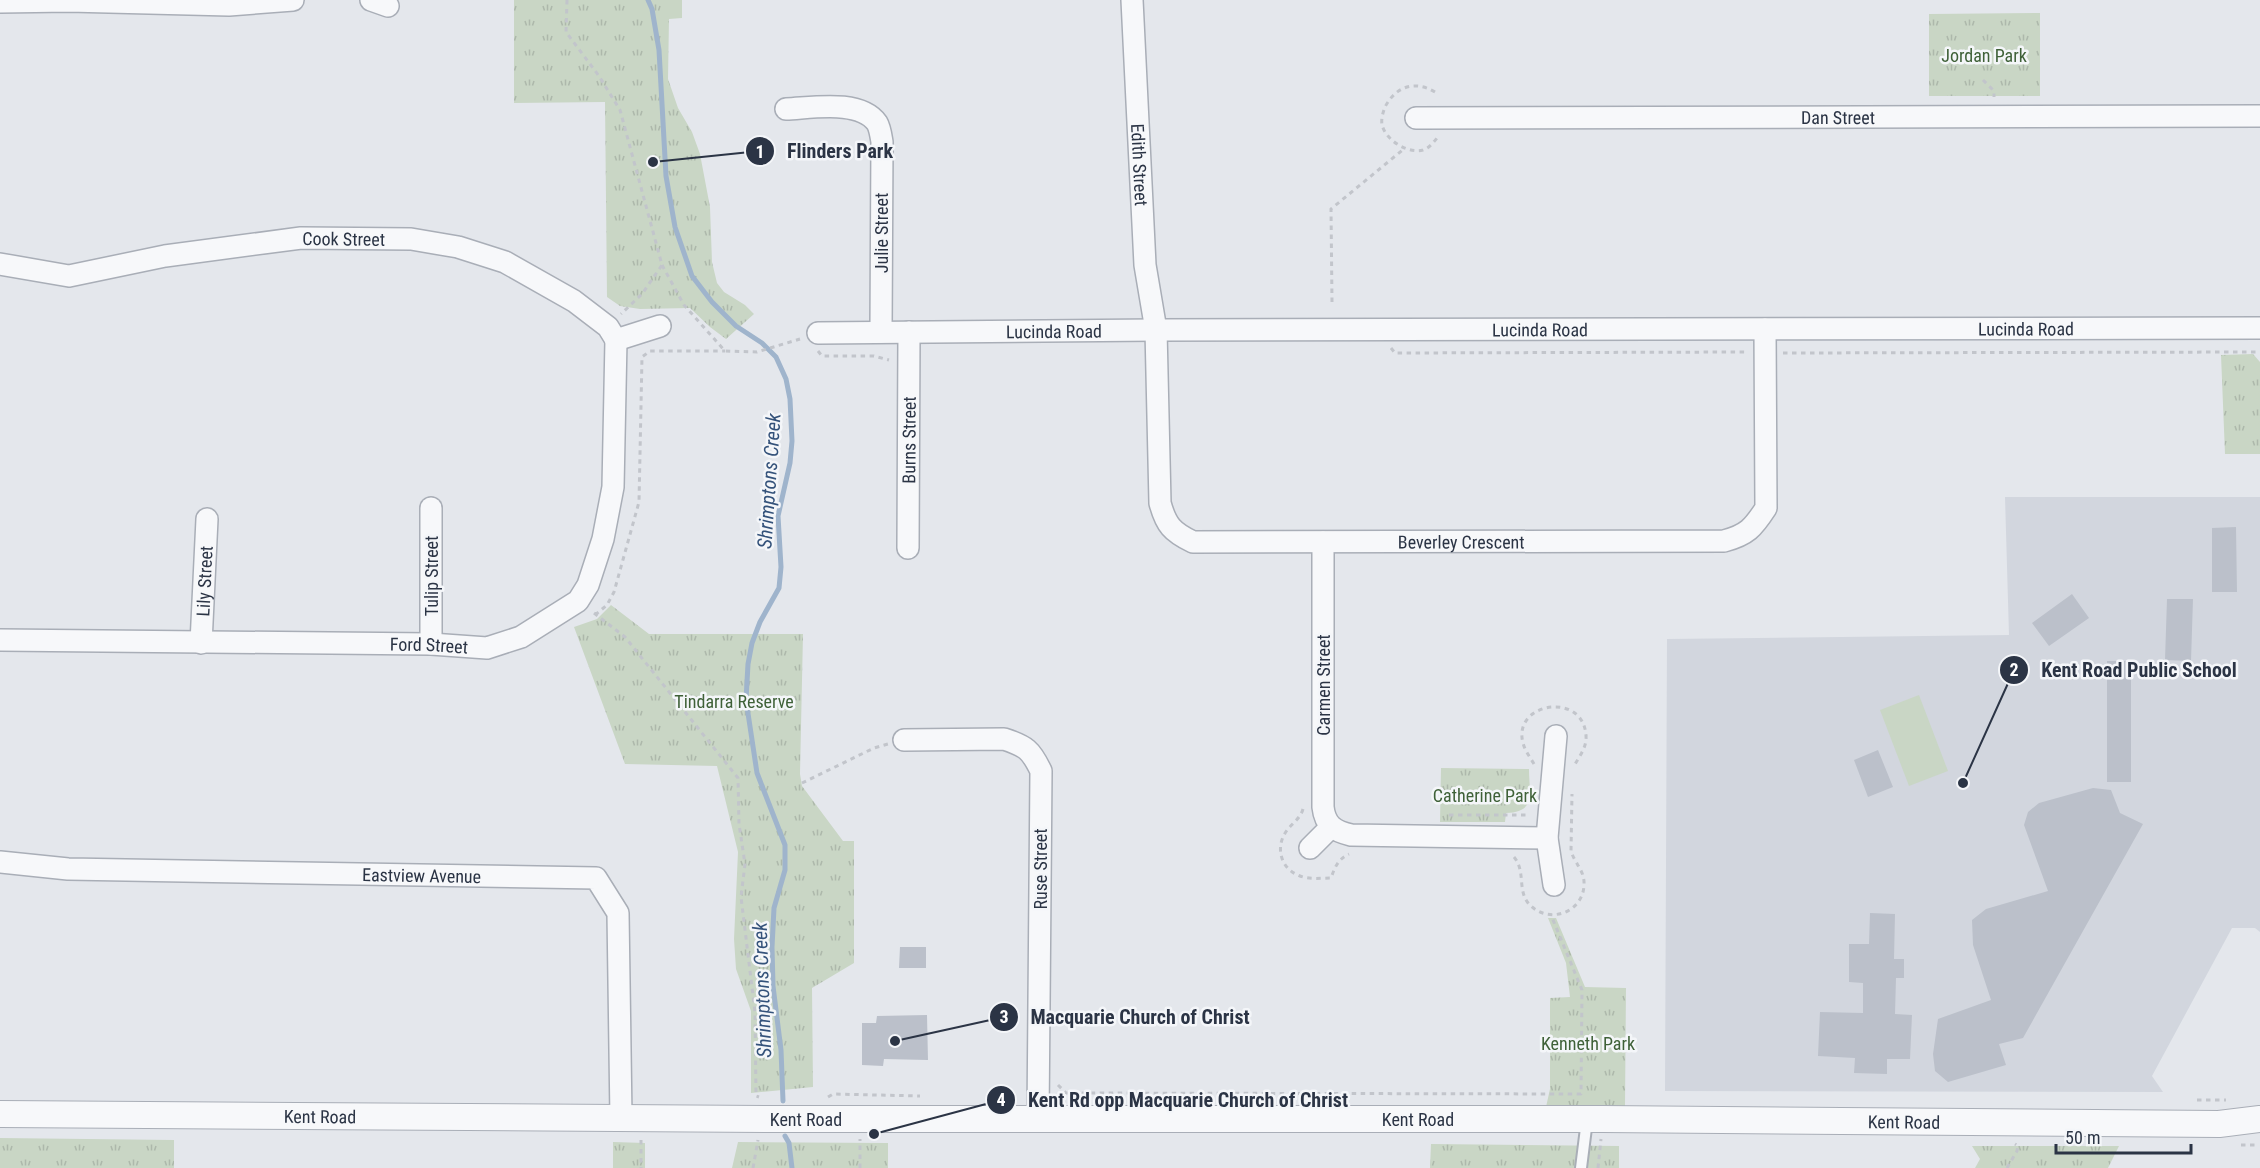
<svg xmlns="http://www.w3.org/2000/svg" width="2260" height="1168" font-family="'Roboto Condensed',sans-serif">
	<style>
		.built { fill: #d2d6de }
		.green { fill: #c9d6c5 }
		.park { fill: url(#park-tufts) }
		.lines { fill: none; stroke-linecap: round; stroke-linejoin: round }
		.stream { stroke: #9fb4cc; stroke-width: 5 }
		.building { fill: #bbc0ca }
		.service-casing { stroke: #a9aeb7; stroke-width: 14 }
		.minor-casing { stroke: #a9aeb7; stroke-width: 24 }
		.tertiary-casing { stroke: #a9aeb7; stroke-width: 28 }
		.path { stroke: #c2c5cb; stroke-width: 3; stroke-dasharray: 4.5 4.5; stroke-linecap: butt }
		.service { stroke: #f7f8fa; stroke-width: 10 }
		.minor { stroke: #f7f8fa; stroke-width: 21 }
		.tertiary { stroke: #f7f8fa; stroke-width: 26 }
		.labels { text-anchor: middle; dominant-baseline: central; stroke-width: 5; stroke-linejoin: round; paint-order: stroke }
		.park-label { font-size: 18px; fill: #3f6138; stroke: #f4f6f9 }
		.street-label { font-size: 18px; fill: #2b3445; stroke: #f4f6f9 }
		.water-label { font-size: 20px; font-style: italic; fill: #34527a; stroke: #f4f6f9 }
		.leader { fill: none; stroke: #2b3445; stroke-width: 2 }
		.callout-dot { fill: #2b3445; stroke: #f4f6f9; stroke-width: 2 }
		.mark-label { font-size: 18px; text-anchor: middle; font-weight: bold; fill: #fff }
		.callout-label { font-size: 20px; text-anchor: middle; font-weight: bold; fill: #2b3445; stroke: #f4f6f9; stroke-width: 5; stroke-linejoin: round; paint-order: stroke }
	</style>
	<defs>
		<pattern id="park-tufts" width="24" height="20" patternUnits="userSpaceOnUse" patternTransform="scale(1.5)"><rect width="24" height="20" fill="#c9d6c5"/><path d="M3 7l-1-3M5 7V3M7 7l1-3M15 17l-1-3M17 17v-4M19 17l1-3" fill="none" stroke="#adb8ab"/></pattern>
	</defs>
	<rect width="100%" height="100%" fill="#e4e7ec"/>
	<path class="built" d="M2005 497H2260V932L2255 928H2232L2152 1076 2163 1092 1665 1091 1667 639 2009 635Z"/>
	<path class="green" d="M1919 695 1948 771 1909 786 1880 710Z"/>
	<path class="park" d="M514 0H682V18L669 19 668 79 678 108 692 132 700 154 710 207 712 262 717 283 724 292 745 305 754 314 726 339 710 327 690 308 640 309 620 306 607 297 605 102 514 103Z
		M2040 13V96H1929V14Z
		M2253 354 2260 362V454H2225L2221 355Z
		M611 605 649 634H803L800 774 802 786 843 841H854V963L812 988 813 1087 751 1093V1011L736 969 734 939 738 852 717 766 625 764 574 627 597 619Z
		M1441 768 1529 769C1529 793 1537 812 1506 813L1505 822H1440Z
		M1548 918H1556L1585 987 1626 988 1625 1106 1546 1107 1550 1089V998L1570 997 1566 963Z
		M0 1138 174 1140V1168H0Z
		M613 1142 645 1143V1168H613Z
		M738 1142 888 1143V1168H732Z
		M1431 1144 1619 1146V1168H1430Z
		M1972 1146H2119L2108 1168H1975L1980 1159Z"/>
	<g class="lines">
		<path class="stream" d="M648 0 652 9 659 50 666 176 675 227 692 276 712 302 736 326 762 343 776 357 786 379 790 399 792 441 790 463 778 516 781 567 779 588 760 622 752 643 748 664 746 700 757 773 785 845V870L774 908 772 947 773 986 781 1050 783 1101
			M785 1136 789 1143 792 1168"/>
	</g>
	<path class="building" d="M2236 527 2237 592H2212V528Z
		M2072 594 2089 618 2049 646 2032 623Z
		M2167 599H2193L2191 661 2165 660Z
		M2107 661H2131V782H2107Z
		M1878 750 1893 787 1868 797 1854 760Z
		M2093 788 2111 790 2120 813 2143 824 2023 1038 1999 1044 2006 1065 1948 1082 1935 1071 1933 1054 1938 1019 1991 1000 1973 945 1972 920 1986 909 2048 891 2024 825 2028 812 2039 803Z
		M1870 913 1895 914 1894 959H1904V978H1896L1895 1014 1912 1015 1910 1059H1887V1074L1854 1073 1855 1058 1818 1056 1820 1012 1863 1013V983L1849 982V944H1869Z
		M900 947H926V968H899Z
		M927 1015 928 1060 884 1059 883 1066 862 1065V1023H876L877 1016Z"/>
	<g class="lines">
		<g class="service-casing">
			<path id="service" d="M1581 1168 1587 1120"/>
		</g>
		<g class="minor-casing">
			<g id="minor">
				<path d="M371 0 388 6"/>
				<path id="s1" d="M1132 0 1145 265 1156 330 1160 503C1166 525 1172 532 1193 542L1724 541C1747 535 1753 528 1766 508L1765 329"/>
				<path d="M0 2 69 1 229 5 293 0"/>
				<path d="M786 109C812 108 860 99 877 123 880 128 881 136 882 142L881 332"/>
				<path id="s2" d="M1416 118 2260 116"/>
				<path id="s3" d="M0 264 69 276 165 256 301 238 411 239 458 247 505 262 574 301 608 327 616 340"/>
				<path id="s4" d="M818 333 1156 330 2260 328"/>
				<path d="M616 340 660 326"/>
				<path d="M431 508V644"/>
				<path d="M1323 542V807C1325 825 1334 831 1351 835L1547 838"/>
				<path id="s5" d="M908 548 909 332"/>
				<path id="s6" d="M0 640 431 644 487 648 521 637 578 601 588 585 603 539 613 487 616 340"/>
				<path id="s7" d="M201 643 207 519"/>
				<path d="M904 740 1004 739C1026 746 1031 750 1041 771L1038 1119"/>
				<path d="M1310 848 1331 827"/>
				<path id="s8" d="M0 862 68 869 596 878 618 913 621 1118"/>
				<path d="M1554 885 1547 838 1556 736"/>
			</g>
		</g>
		<g class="tertiary-casing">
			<g id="tertiary">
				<path id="s9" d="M0 1114 769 1119H1603L2219 1124 2260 1119"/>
			</g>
		</g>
		<path class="path" d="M567 0 566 32 599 76 620 110 662 265 642 294 621 314
			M1983 80 1994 91V97
			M1435 92C1415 80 1396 86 1385 107 1383 112 1381 119 1382 125 1386 140 1407 154 1423 150 1429 148 1433 143 1437 138
			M662 265 684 305 725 351 757 352 800 339
			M1332 302 1331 209 1405 148
			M1391 348 1395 353 1745 352
			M818 351 822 356H874L889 360
			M1783 353 2260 352
			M594 613 625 637 738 778 739 824 745 864 741 897 755 1012 756 1096 759 1097
			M595 615 607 605 614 592 639 502 642 357 650 351H725
			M1534 764C1530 757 1525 751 1523 743 1512 702 1584 691 1586 736 1587 747 1579 757 1574 766
			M802 783 874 748 888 744
			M1303 809C1300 820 1289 825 1284 835 1276 850 1282 869 1298 875 1307 880 1321 878 1331 878 1335 867 1338 859 1349 854
			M1449 815H1530
			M1514 857C1526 871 1517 891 1529 904 1548 925 1583 913 1584 885 1585 871 1575 864 1571 851L1572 794
			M1058 1085 1066 1093 1581 1094 1582 990 1551 915
			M828 1097 833 1094 920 1096
			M2197 1100H2226
			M641 1140V1168
			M2241 1145H2255
			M753 1168 758 1140
			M860 1168V1139
			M1598 1168 1601 1139
			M2007 1168 2017 1151 2018 1146 2015 1144"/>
		<use href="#service" class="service"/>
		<use href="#minor" class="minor"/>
		<use href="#tertiary" class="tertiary"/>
	</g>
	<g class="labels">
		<g class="park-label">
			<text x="1984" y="55">Jordan Park</text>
			<text x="734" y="701">Tindarra Reserve</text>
			<text x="1485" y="795">Catherine Park</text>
			<text x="1588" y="1043">Kenneth Park</text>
		</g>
		<g class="street-label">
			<text stroke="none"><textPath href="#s2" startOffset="422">Dan Street</textPath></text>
			<text stroke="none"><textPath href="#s1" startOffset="165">Edith Street</textPath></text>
			<text transform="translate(881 233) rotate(-90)">Julie Street</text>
			<text stroke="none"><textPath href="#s3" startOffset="348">Cook Street</textPath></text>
			<text stroke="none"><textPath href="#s4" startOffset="1208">Lucinda Road</textPath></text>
			<text stroke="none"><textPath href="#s4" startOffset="722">Lucinda Road</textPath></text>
			<text stroke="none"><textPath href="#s4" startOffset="236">Lucinda Road</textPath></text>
			<text stroke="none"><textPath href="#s5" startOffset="108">Burns Street</textPath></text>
			<text stroke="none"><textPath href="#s1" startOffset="826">Beverley Crescent</textPath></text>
			<text transform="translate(431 576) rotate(-90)">Tulip Street</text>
			<text stroke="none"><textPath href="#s7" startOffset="62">Lily Street</textPath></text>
			<text stroke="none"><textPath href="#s6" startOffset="429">Ford Street</textPath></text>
			<text transform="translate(1323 685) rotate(-90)">Carmen Street</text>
			<text transform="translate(1040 869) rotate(-90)">Ruse Street</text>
			<text stroke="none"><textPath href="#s8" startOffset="422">Eastview Avenue</textPath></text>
			<text stroke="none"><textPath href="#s9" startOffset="320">Kent Road</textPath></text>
			<text stroke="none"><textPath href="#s9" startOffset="806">Kent Road</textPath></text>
			<text stroke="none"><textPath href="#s9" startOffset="1418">Kent Road</textPath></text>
			<text stroke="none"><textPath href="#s9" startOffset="1904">Kent Road</textPath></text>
		</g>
		<g class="water-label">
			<text transform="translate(769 481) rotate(-86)">Shrimptons Creek</text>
			<text transform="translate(762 990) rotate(-92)">Shrimptons Creek</text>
		</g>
	</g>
	<path class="leader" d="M653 162L760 151M1963 783L2014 670M895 1041L1004 1017M874 1134L1001 1100"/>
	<g class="callout-dot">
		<circle cx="653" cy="162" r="6"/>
		<circle cx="1963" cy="783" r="6"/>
		<circle cx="895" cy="1041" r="6"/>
		<circle cx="874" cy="1134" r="6"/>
		<circle cx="760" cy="151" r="15"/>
		<circle cx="2014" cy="670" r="15"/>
		<circle cx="1004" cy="1017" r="15"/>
		<circle cx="1001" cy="1100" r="15"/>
	</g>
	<g class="mark-label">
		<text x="760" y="158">1</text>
		<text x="2014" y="676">2</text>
		<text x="1004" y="1023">3</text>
		<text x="1001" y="1106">4</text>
	</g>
	<g class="callout-label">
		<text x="840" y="158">Flinders Park</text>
		<text x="2139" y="677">Kent Road Public School</text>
		<text x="1140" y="1024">Macquarie Church of Christ</text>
		<text x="1188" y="1107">Kent Rd opp Macquarie Church of Christ</text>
	</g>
	<path d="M2056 1144v9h135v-9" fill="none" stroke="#2b3445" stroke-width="3"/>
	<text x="2065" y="1144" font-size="18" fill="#2b3445" stroke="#f4f6f9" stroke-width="4.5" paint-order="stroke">50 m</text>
</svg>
